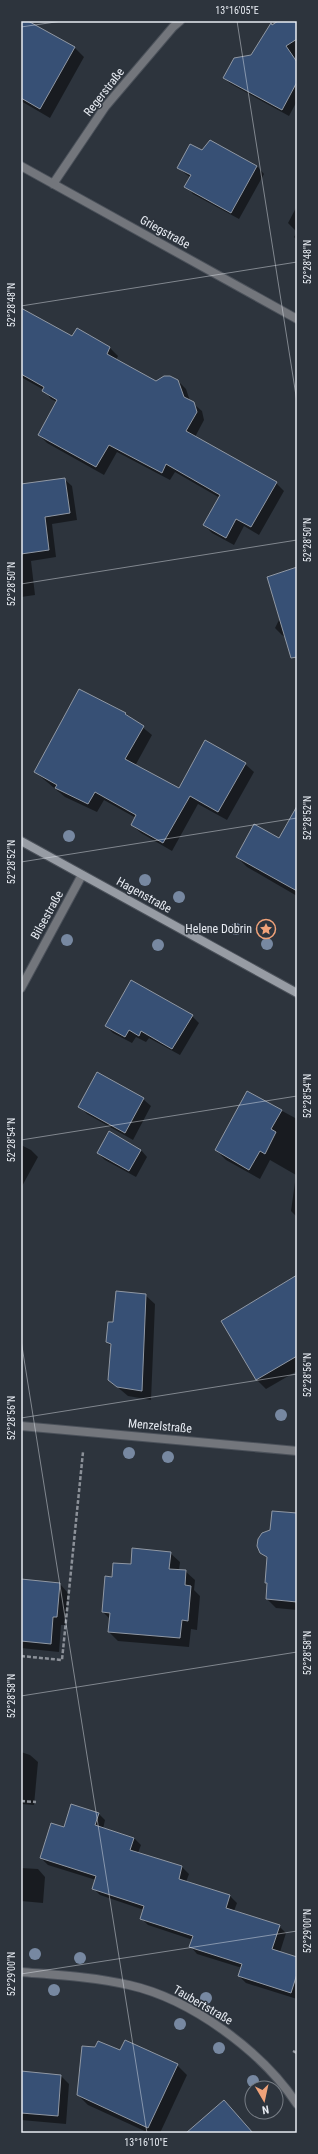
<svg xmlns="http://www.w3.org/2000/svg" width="318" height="2154" font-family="'Roboto Condensed',sans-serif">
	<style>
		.shadow { fill: #0007 }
		.building { fill: #375075; stroke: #9098a4 }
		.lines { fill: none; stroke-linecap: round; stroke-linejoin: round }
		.minor-casing { stroke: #4b515a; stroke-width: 10 }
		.secondary-casing { stroke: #4b515a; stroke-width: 10 }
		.path { stroke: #8c9199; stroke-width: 2.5; stroke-dasharray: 4 2; stroke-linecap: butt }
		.minor { stroke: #73767c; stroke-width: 8 }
		.secondary { stroke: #979ca4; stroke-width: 8 }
		.tree { fill: #7788a1 }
		.ticks { fill: none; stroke: #e7ebf2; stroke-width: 1; stroke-opacity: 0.45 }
		.labels { text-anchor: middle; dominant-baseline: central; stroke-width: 3; stroke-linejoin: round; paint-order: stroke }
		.street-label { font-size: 12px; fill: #e7ebf2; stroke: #2d343d }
		.poi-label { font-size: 12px; fill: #e7ebf2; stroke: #2d343d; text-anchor: end }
		.neatline { fill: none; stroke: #e7ebf2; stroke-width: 1.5 }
		.ticks-label { font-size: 10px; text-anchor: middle; fill: #e7ebf2 }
	</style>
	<rect width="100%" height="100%" fill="#2d343d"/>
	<path class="shadow" d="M21 21H26L75 48 84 57 50 118 21 101Z
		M279 21H297V101L289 116 231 84 224 78 252 56Z
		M202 151 257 166 264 174 239 219 193 194 186 186 191 178 178 168Z
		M297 206V240L294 237 297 232 288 223Z
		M21 320 73 338 77 330 110 348 118 356 116 360 156 382 178 381 186 389 190 401 202 411 204 420 195 437 276 483 284 491 259 535 244 526 234 545 212 533 204 525 220 498 175 472 170 480 117 452 104 475 47 443 39 435 57 402 51 399 44 390 21 377Z
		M64 479 72 486 77 520 52 524 56 557 31 561 35 595 21 597V485Z
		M297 569V643L282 635 275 628 280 618Z
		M125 713 152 735 135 766 179 789 245 764 254 772 227 820 198 804 172 851 141 833 132 825 136 818 104 800 97 812 65 797 35 772Z
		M297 811V896L247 867 237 857 279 839Z
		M192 1016 199 1023 180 1055 149 1038 146 1042 136 1037 132 1043 113 1033 106 1026Z
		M247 1092 297 1119V1217L291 1211 296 1175 270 1160 260 1179 226 1160 216 1150Z
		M143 1099 151 1106 133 1140 87 1114 79 1106Z
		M21 1145 31 1150 38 1157 21 1188Z
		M141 1150 147 1157 136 1177 105 1160 98 1153Z
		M297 1278V1371L266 1389 257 1380 222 1321Z
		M145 1295 155 1304 151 1400 128 1396 109 1380 112 1347 107 1342 114 1323Z
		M297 1514V1610L276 1608 267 1599 268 1585 266 1583 268 1559 261 1552Z
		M170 1553 180 1562 179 1570 185 1571 195 1580 194 1590 200 1596 197 1630 191 1629 189 1647 118 1641 109 1632 110 1619 103 1612 113 1578 132 1565Z
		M21 1580 60 1584 68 1593 65 1625H61L59 1652 21 1648Z
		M21 1752 30 1755 38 1762 34 1805 21 1804Z
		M98 1813 105 1820 103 1829 134 1838 141 1845 138 1853 182 1867 189 1874 186 1882 230 1896 237 1903 234 1911 279 1926 286 1933 280 1952 297 1958V1999L246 1983 239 1976 242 1968 197 1954 191 1947 193 1940 148 1925 141 1918 144 1910 100 1895 93 1888 96 1880 48 1865 41 1858 64 1828Z
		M21 1868 38 1869 45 1877 43 1903 21 1901Z
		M120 2051 177 2065 187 2075 160 2133H149L88 2105 78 2095Z
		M21 2072 61 2076 69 2084 66 2124 21 2120Z"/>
	<path class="building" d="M21 21H28L75 47 40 109 21 98Z
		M278 21H297V39L286 46 297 62V82L282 110 223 78 234 58 251 55 271 23 272 25Z
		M210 140 257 166 231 213 184 187 191 175 177 168 190 144 202 150Z
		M21 308 72 336 77 328 110 347 107 354 156 381 164 376H170L178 380 184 397 194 402 197 412 186 431 277 482 251 527 236 519 226 538 203 525 220 495 166 464 162 473 109 445 96 467 38 435 57 400 42 391 44 387 21 374Z
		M65 478 70 513 45 517 49 550 21 554V484Z
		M297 567V657L291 658 267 577Z
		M79 689 126 713 125 714 144 726 125 759 179 788 205 740 246 763 218 812 190 796 163 843 131 825 136 815 95 792 88 804 55 788 57 785 34 772Z
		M297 806V891L236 857 254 824 279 838Z
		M131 980 193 1015 172 1049 141 1031 139 1036 129 1030 125 1037 105 1026Z
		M97 1072 144 1098 125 1133 78 1107Z
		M247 1091 282 1110 271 1129 276 1132 265 1154 260 1151 249 1170 215 1150Z
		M109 1131 141 1150 129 1171 97 1153Z
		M297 1275V1356L256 1380 221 1321Z
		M116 1291 146 1294 142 1391 117 1387 108 1380 111 1344 106 1342 108 1322H113Z
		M272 1511 297 1513V1602L266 1599 267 1583H265L267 1557 260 1553 257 1546 258 1539 262 1533 270 1530Z
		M132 1548 171 1552 169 1569 186 1570 185 1585 191 1586 188 1621 182 1620 180 1638 108 1632 110 1613 102 1612 105 1576 112 1577 113 1563 131 1564Z
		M21 1579 60 1583 57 1617H53L51 1644 21 1641Z
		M71 1804 99 1813 95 1825 134 1838 130 1850 182 1866 179 1879 230 1895 226 1908 280 1925 272 1949 297 1957V1974L291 1993 238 1976 242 1964 189 1947 193 1936 140 1919 144 1906 92 1889 96 1876 40 1858 51 1823 64 1827Z
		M125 2040 178 2064 148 2128 77 2095 82 2046 95 2047 98 2041 120 2050Z
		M21 2071 61 2075 58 2116 21 2113Z
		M224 2100 253 2133H186Z"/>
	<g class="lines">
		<g class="minor-casing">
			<path id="minor" d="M21 166 297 319
				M53 184 105 107 173 27 180 21
				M21 988 82 875
				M21 1426 297 1451
				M21 1972C57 1975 94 1977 129 1985 191 1999 262 2051 297 2104"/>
		</g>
		<g class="secondary-casing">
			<path id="secondary" d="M21 841 297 993"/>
		</g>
		<path class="path" d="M21 1656 62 1660 83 1452
			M21 1801 36 1802
			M293 2051 297 2053"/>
		<use href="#minor" class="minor"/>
		<use href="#secondary" class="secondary"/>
	</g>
	<g class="tree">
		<circle cx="69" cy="836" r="6"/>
		<circle cx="145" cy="880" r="6"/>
		<circle cx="179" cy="897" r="6"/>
		<circle cx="236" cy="929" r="6"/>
		<circle cx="67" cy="940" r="6"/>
		<circle cx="267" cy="944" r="6"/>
		<circle cx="158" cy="945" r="6"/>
		<circle cx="281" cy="1415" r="6"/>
		<circle cx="129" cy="1453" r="6"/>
		<circle cx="168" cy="1457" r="6"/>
		<circle cx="35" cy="1954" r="6"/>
		<circle cx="80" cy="1958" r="6"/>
		<circle cx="54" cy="1990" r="6"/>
		<circle cx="206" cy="1998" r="6"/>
		<circle cx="180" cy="2024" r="6"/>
		<circle cx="219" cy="2048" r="6"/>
		<circle cx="253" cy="2081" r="6"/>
	</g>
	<path class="ticks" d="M237 21 297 402M21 27 62 21M21 306 297 262M21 584 297 540M21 862 297 818M21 1140 297 1096M21 1340 147 2133M21 1418 297 1374M21 1696 297 1652M21 1974 297 1931"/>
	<defs>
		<g id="sight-ring" transform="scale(1)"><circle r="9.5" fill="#2d343d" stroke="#f0a279" stroke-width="1.5"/><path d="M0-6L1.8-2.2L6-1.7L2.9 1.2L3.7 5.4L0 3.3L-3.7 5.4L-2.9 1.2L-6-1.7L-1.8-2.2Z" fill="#f0a279"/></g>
	</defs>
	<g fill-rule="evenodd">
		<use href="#sight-ring" x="266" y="929"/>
	</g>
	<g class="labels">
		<g class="street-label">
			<text transform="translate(104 92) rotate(-52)">Regerstraße</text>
			<text transform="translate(165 232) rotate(29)">Griegstraße</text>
			<text transform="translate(144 895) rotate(29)">Hagenstraße</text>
			<text transform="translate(47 915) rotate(-61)">Bilsestraße</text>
			<text transform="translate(160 1426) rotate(5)">Menzelstraße</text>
			<text transform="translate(203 2005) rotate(30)">Taubertstraße</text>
		</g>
		<g class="poi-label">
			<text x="252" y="929">Helene Dobrin</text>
		</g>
	</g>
	<rect width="318" height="2154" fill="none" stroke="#2d343d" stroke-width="44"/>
	<g transform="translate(264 2100) rotate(171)"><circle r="19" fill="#2d343d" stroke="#777d85"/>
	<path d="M0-3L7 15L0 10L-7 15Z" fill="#f0a279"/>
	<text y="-6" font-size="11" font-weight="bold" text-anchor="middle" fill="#e7ebf2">N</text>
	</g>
	<rect x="22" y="22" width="274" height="2110" class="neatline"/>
	<g class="ticks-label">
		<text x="237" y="14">13°16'05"E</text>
		<text transform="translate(307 262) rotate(-90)" y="4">52°28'48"N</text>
		<text transform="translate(11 305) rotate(-90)" y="4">52°28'48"N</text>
		<text transform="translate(307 540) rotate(-90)" y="4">52°28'50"N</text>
		<text transform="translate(11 584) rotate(-90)" y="4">52°28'50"N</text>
		<text transform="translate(307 818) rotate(-90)" y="4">52°28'52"N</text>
		<text transform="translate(11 862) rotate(-90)" y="4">52°28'52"N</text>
		<text transform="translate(307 1096) rotate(-90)" y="4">52°28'54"N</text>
		<text transform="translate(11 1140) rotate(-90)" y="4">52°28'54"N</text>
		<text transform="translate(307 1375) rotate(-90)" y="4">52°28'56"N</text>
		<text transform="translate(11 1418) rotate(-90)" y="4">52°28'56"N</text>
		<text transform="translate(307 1653) rotate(-90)" y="4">52°28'58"N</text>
		<text transform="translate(11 1696) rotate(-90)" y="4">52°28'58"N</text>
		<text transform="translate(307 1931) rotate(-90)" y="4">52°29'00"N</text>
		<text transform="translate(11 1974) rotate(-90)" y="4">52°29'00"N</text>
		<text x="146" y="2146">13°16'10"E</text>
	</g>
</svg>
